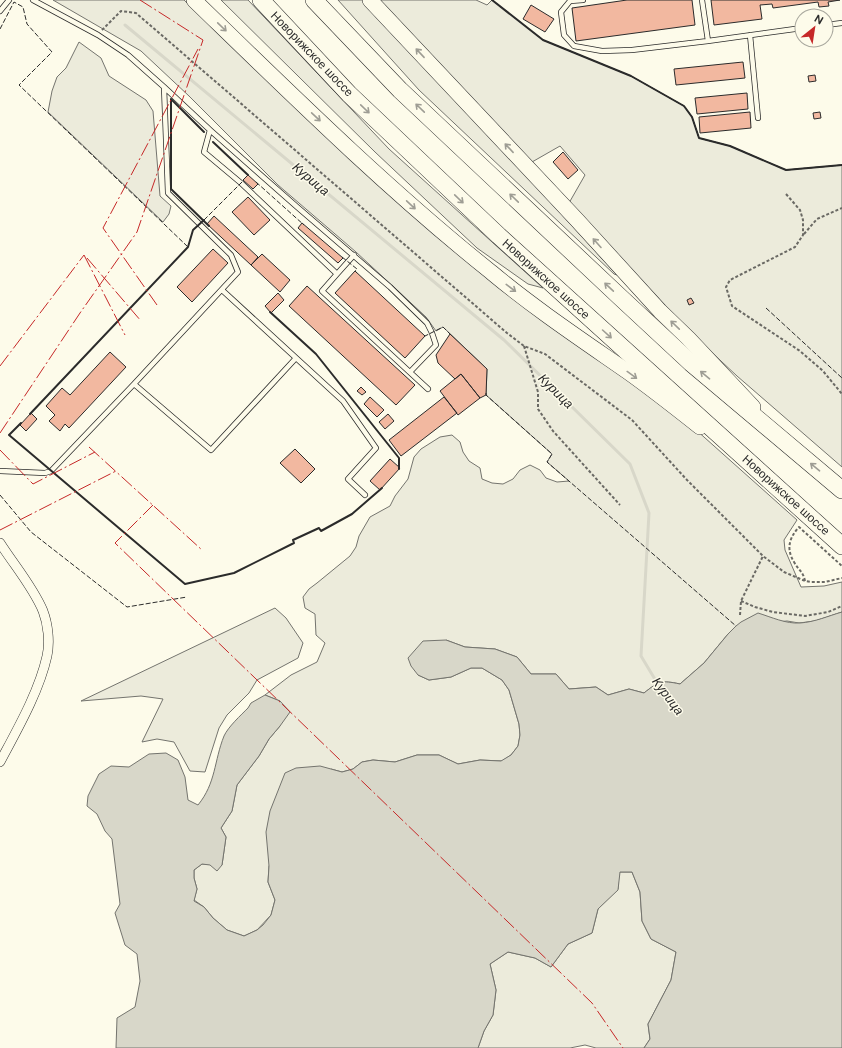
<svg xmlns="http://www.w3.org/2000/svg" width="842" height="1048" font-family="'DM Sans',sans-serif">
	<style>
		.green { fill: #ecebdb; stroke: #74746e }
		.water { fill: #d8d7c9; stroke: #74746e }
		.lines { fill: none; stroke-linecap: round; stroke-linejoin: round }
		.stream { stroke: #d8d7c9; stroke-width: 3 }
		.building { fill: #f2b8a0; stroke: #2b2b2b }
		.service-casing { stroke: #2b2b2b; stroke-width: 6 }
		.minor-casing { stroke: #2b2b2b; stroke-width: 10 }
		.primary-casing { stroke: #2b2b2b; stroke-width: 16 }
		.motorway-casing { stroke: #2b2b2b; stroke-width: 18 }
		.path { stroke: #6a6964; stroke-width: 2; stroke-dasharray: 3 2; stroke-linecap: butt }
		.service { stroke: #fdfbea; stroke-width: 4.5 }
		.minor { stroke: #fdfbea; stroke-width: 9 }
		.primary { stroke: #fdfbea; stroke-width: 15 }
		.motorway { stroke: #fdfbea; stroke-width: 17 }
		.fence { stroke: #2b2b2b; stroke-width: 1; stroke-dasharray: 5 2; stroke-linecap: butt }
		.wall { stroke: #2b2b2b; stroke-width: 2 }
		.power { stroke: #c62828; stroke-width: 1; stroke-dasharray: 14 3 2 3; stroke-linecap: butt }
		.oneway { stroke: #9e9d94 }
		.labels { text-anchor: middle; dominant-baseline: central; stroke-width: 3; stroke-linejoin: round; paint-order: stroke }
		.street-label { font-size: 12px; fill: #2b2b2b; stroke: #fdfbea }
		.water-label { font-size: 13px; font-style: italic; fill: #2b2b2b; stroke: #fdfbea }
	</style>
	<rect width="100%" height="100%" fill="#fdfbea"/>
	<path class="green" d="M53 0H184L406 209 622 375 695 429 797 520 784 540 785 550 801 587 824 586 842 582V612L815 621 799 623 787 621 736 626 728 634 704 663 680 684C662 680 658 682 644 693L629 689 608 695 596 687 569 689 556 674H531L517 657 495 649 465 647 446 640 418 675 429 680 451 677 471 668H482L502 680 509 690 519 724 520 735 518 746 511 755 502 761 480 760 458 764 439 755H417L395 762 373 760 362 762 353 769 342 772 331 769 269 866 268 882 275 900 271 915 257 930 244 936 227 930 213 918 204 907 194 900 197 889 194 878V870L202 864 222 865 226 837 221 828 232 811 237 785 259 756 269 739 280 726V701L265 695 291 675 317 662 325 643 316 635 315 614 305 608 303 597 309 589 317 583 350 556 356 547 359 536 370 517 390 506 395 496 408 479 414 457 421 449 440 437 452 435 460 442 463 452 469 461 480 468 482 479 492 483 503 484 513 479 520 470 530 465 540 470 546 478 557 482 569 481 547 462 552 454 486 395 487 369 443 327 436 331 426 317 356 252 278 185 189 96 141 51Z
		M221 0H248L389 149 543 288 528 284 477 248 375 152Z
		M338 0H362L486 132 617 275 614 274 419 90Z
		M379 0H476L487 5 492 0 543 40 631 76 684 106 692 117 699 138 730 146 786 170 842 165V467L737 376 691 333 569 203 585 175 560 146 532 162Z
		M79 42 101 58 109 76 146 100 153 111 160 196 171 206 169 214 163 222 48 112 52 91 57 77 66 68Z
		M275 608 286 618 303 643 298 658 257 680 249 693 227 715 219 728 205 772 190 771 174 742 157 739 142 742 163 699 141 696 81 701Z
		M619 872H632L640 892 642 921 651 939 676 952 671 980 648 1024 650 1039 644 1048H596L585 1045 570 1048H478L484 1031 493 1015 496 990 490 964 508 952 535 958 551 967 568 944 592 933 598 909 618 889Z"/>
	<path class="water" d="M842 612V1048H644L650 1039 648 1024 671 980 676 952 651 939 642 921 640 892 632 872H620L618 890 598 909 592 933 568 944 551 967 535 958 508 952 490 964 496 990 493 1015 484 1031 478 1048H116L117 1018 135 1007 140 981 137 954 125 945 115 913 120 904 112 839 105 831 97 814 87 806 88 796 99 774 111 766 129 767 149 754 166 753 178 760 185 777 188 800 198 805C216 783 214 761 224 736 228 727 241 715 248 708L251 703 265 695 280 701 290 712 280 726 269 739 259 756 237 785 232 811 221 828 226 837 222 865 217 871 210 865 202 864 194 870V878L197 889 194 901 204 907 213 918 227 930 244 936 257 930 263 925 271 915 275 900 268 882 269 866 266 832 270 811 285 773 296 768 320 766 342 772 353 769 362 762 373 760 395 762 417 755H439L458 764 480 760 501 761 511 755 518 746 520 735 519 724 509 690 502 680 482 668H471L451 677 429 680 418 675 411 666 408 658 423 641 446 640 465 647 495 649 517 657 531 674H556L569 689 596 687 608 695 629 689 644 693C659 681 661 680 680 684L704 663 728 634 736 626 741 622 758 613C771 617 786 624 800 623 815 622 828 616 842 612Z"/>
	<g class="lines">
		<path class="stream" d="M125 25 504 340 630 464 649 513 641 656 659 686"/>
	</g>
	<path class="building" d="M627 0H692L695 25 576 41 572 8Z
		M711 0H840L828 2 829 6 819 7 818 2 773 8 772 4 760 5 762 19 714 25Z
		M531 5 554 19 545 32 523 19Z
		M743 62 745 78 676 85 674 69Z
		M815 75 816 81 809 82 808 76Z
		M747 93 748 109 697 114 695 98Z
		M750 112 751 128 700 133 699 117Z
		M820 112 821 118 814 119 813 113Z
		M563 152 578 170 568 179 553 162Z
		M248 175 258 184 253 189 243 180Z
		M248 197 270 220 254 235 232 212Z
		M214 216 258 257 251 265 207 224Z
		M302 223 343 258 338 263 298 228Z
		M213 249 228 263 192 302 177 287Z
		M262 254 290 280 280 292 251 265Z
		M355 271 425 336 405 358 335 293Z
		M307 286 415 385 396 405 289 306Z
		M278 293 284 300 271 313 265 306Z
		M691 298 694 303 689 305 687 300Z
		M450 334 487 369 486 395 480 398 461 374 455 379 438 363 436 355Z
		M110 352 126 367 69 428 65 424 60 431 49 421 55 415 46 406 62 388 70 395Z
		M461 374 480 398 458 415 440 391Z
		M361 387 366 392 362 395 357 391Z
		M370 397 384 410 377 417 364 404Z
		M444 397 457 413 401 456 389 440Z
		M31 413 37 419 26 431 20 425Z
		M388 414 394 421 385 429 379 422Z
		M295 449 315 469 301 483 280 463Z
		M390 459 400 468 380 490 370 481Z"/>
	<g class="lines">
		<g class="service-casing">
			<path id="service" d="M33 0 98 35 128 55 164 87 168 193 231 255 238 272 134 384
				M583 0 570 1 561 12 564 35 574 46 602 51 632 50 708 41
				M702 0 708 41 802 28
				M0 11 9 0
				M826 25 842 23
				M750 35 758 118
				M164 87 210 130
				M337 274 354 255
				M222 290 343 401 376 448 348 479 365 495
				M410 372 436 345 432 333 427 323 390 287 296 206 210 130 204 152 241 183 337 274 322 291 428 389
				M0 471 45 473 51 471 134 384 211 450 296 358"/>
		</g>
		<g class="minor-casing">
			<path id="minor" d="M0 543C14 565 33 587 43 611 48 624 50 642 47 656 39 692 17 730 0 762"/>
		</g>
		<g class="primary-casing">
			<path id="primary" d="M194 0C290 93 386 188 491 272 534 308 582 340 628 372 652 389 676 408 700 427
				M370 0 577 220 660 311 689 339 753 407"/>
		</g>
		<g class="motorway-casing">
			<path id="motorway" d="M261 0 349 94 499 236 842 546
				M314 0 400 90 620 297 691 363 842 490"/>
		</g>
		<path class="path" d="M102 30 121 11 136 13 507 333 524 346 545 354 632 420 687 480 763 556 784 572 805 581 811 582H825L842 578
			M786 194 800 210 803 220V235L795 247 730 280 726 287 732 306 800 351 823 371 842 394
			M804 234 817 219 842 208
			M524 346 538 392V409L553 431 620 505
			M805 581C803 571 799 571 794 562 786 549 789 538 799 527L842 566
			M741 601 755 607 773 612 805 616 828 612 842 606
			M740 615 741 601 763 556"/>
		<use href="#service" class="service"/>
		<use href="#minor" class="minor"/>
		<use href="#primary" class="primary"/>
		<use href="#motorway" class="motorway"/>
		<path class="fence" d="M492 0 543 40 631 76 684 106 692 117 699 138 730 146 786 170 842 165
			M0 29 14 2 23 7 27 24 52 52 19 85 188 247
			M256 182 304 225
			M204 220 242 182
			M342 257 357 269 355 271 357 273
			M766 308 842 378
			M424 335 425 336 443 327 452 336
			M486 393V395L552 454 547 462 736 626
			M0 495 31 532 127 607 187 597"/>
		<path class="wall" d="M492 0 543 40 631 76 684 106 692 117 699 138 730 146 786 170 842 165
			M204 132 171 99V189L209 226
			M213 142 248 175
			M270 312 316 354 399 458V469
			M30 414 188 247 193 230 204 220
			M21 423 9 435 185 584 234 573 294 543 293 540 319 528 321 531 352 514 382 488"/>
		<path class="power" d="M140 0 203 40
			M84 255 125 335
			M87 258 141 321
			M157 305 103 228 198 49
			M0 366 84 255
			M0 433 80 313 137 232 203 40
			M89 447 202 550
			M0 450 33 484 95 452
			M153 505 115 543 592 1003 623 1048
			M0 530 116 471"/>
	</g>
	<defs><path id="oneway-shaft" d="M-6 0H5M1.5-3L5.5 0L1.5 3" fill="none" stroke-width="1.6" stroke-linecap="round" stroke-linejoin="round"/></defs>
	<g class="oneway">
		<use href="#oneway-shaft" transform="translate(222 27) rotate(44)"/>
		<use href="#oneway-shaft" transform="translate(420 53) rotate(-133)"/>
		<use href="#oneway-shaft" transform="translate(420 108) rotate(-136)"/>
		<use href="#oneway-shaft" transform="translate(365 109) rotate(44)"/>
		<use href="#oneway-shaft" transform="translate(316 117) rotate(43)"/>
		<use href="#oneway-shaft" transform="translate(509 148) rotate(-133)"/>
		<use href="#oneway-shaft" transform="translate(514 198) rotate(-136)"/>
		<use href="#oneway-shaft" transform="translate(459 199) rotate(44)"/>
		<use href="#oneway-shaft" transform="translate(411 205) rotate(43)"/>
		<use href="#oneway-shaft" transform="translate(597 243) rotate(-132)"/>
		<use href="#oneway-shaft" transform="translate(609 287) rotate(-137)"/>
		<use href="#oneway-shaft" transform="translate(511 288) rotate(37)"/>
		<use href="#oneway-shaft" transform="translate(675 325) rotate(-136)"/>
		<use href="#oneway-shaft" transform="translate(607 334) rotate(42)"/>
		<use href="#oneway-shaft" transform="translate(632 375) rotate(36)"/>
		<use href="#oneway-shaft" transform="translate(705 375) rotate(-140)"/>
		<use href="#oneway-shaft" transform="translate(815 467) rotate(-140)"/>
	</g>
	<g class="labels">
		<g class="street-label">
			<text transform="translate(312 54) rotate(46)">Новорижское шоссе</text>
			<text transform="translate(546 279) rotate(42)">Новорижское шоссе</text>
			<text transform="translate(786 495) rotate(42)">Новорижское шоссе</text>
		</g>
		<g class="water-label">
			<text transform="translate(311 179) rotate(40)">Курица</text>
			<text transform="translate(556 391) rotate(45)">Курица</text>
			<text transform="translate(668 696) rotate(53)">Курица</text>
		</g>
	</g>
	<g transform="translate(814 28) rotate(30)"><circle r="19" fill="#fdfbea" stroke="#a9a89e"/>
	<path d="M0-3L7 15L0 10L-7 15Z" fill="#c62828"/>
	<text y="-6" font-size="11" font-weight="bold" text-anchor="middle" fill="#2b2b2b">N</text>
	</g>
</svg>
